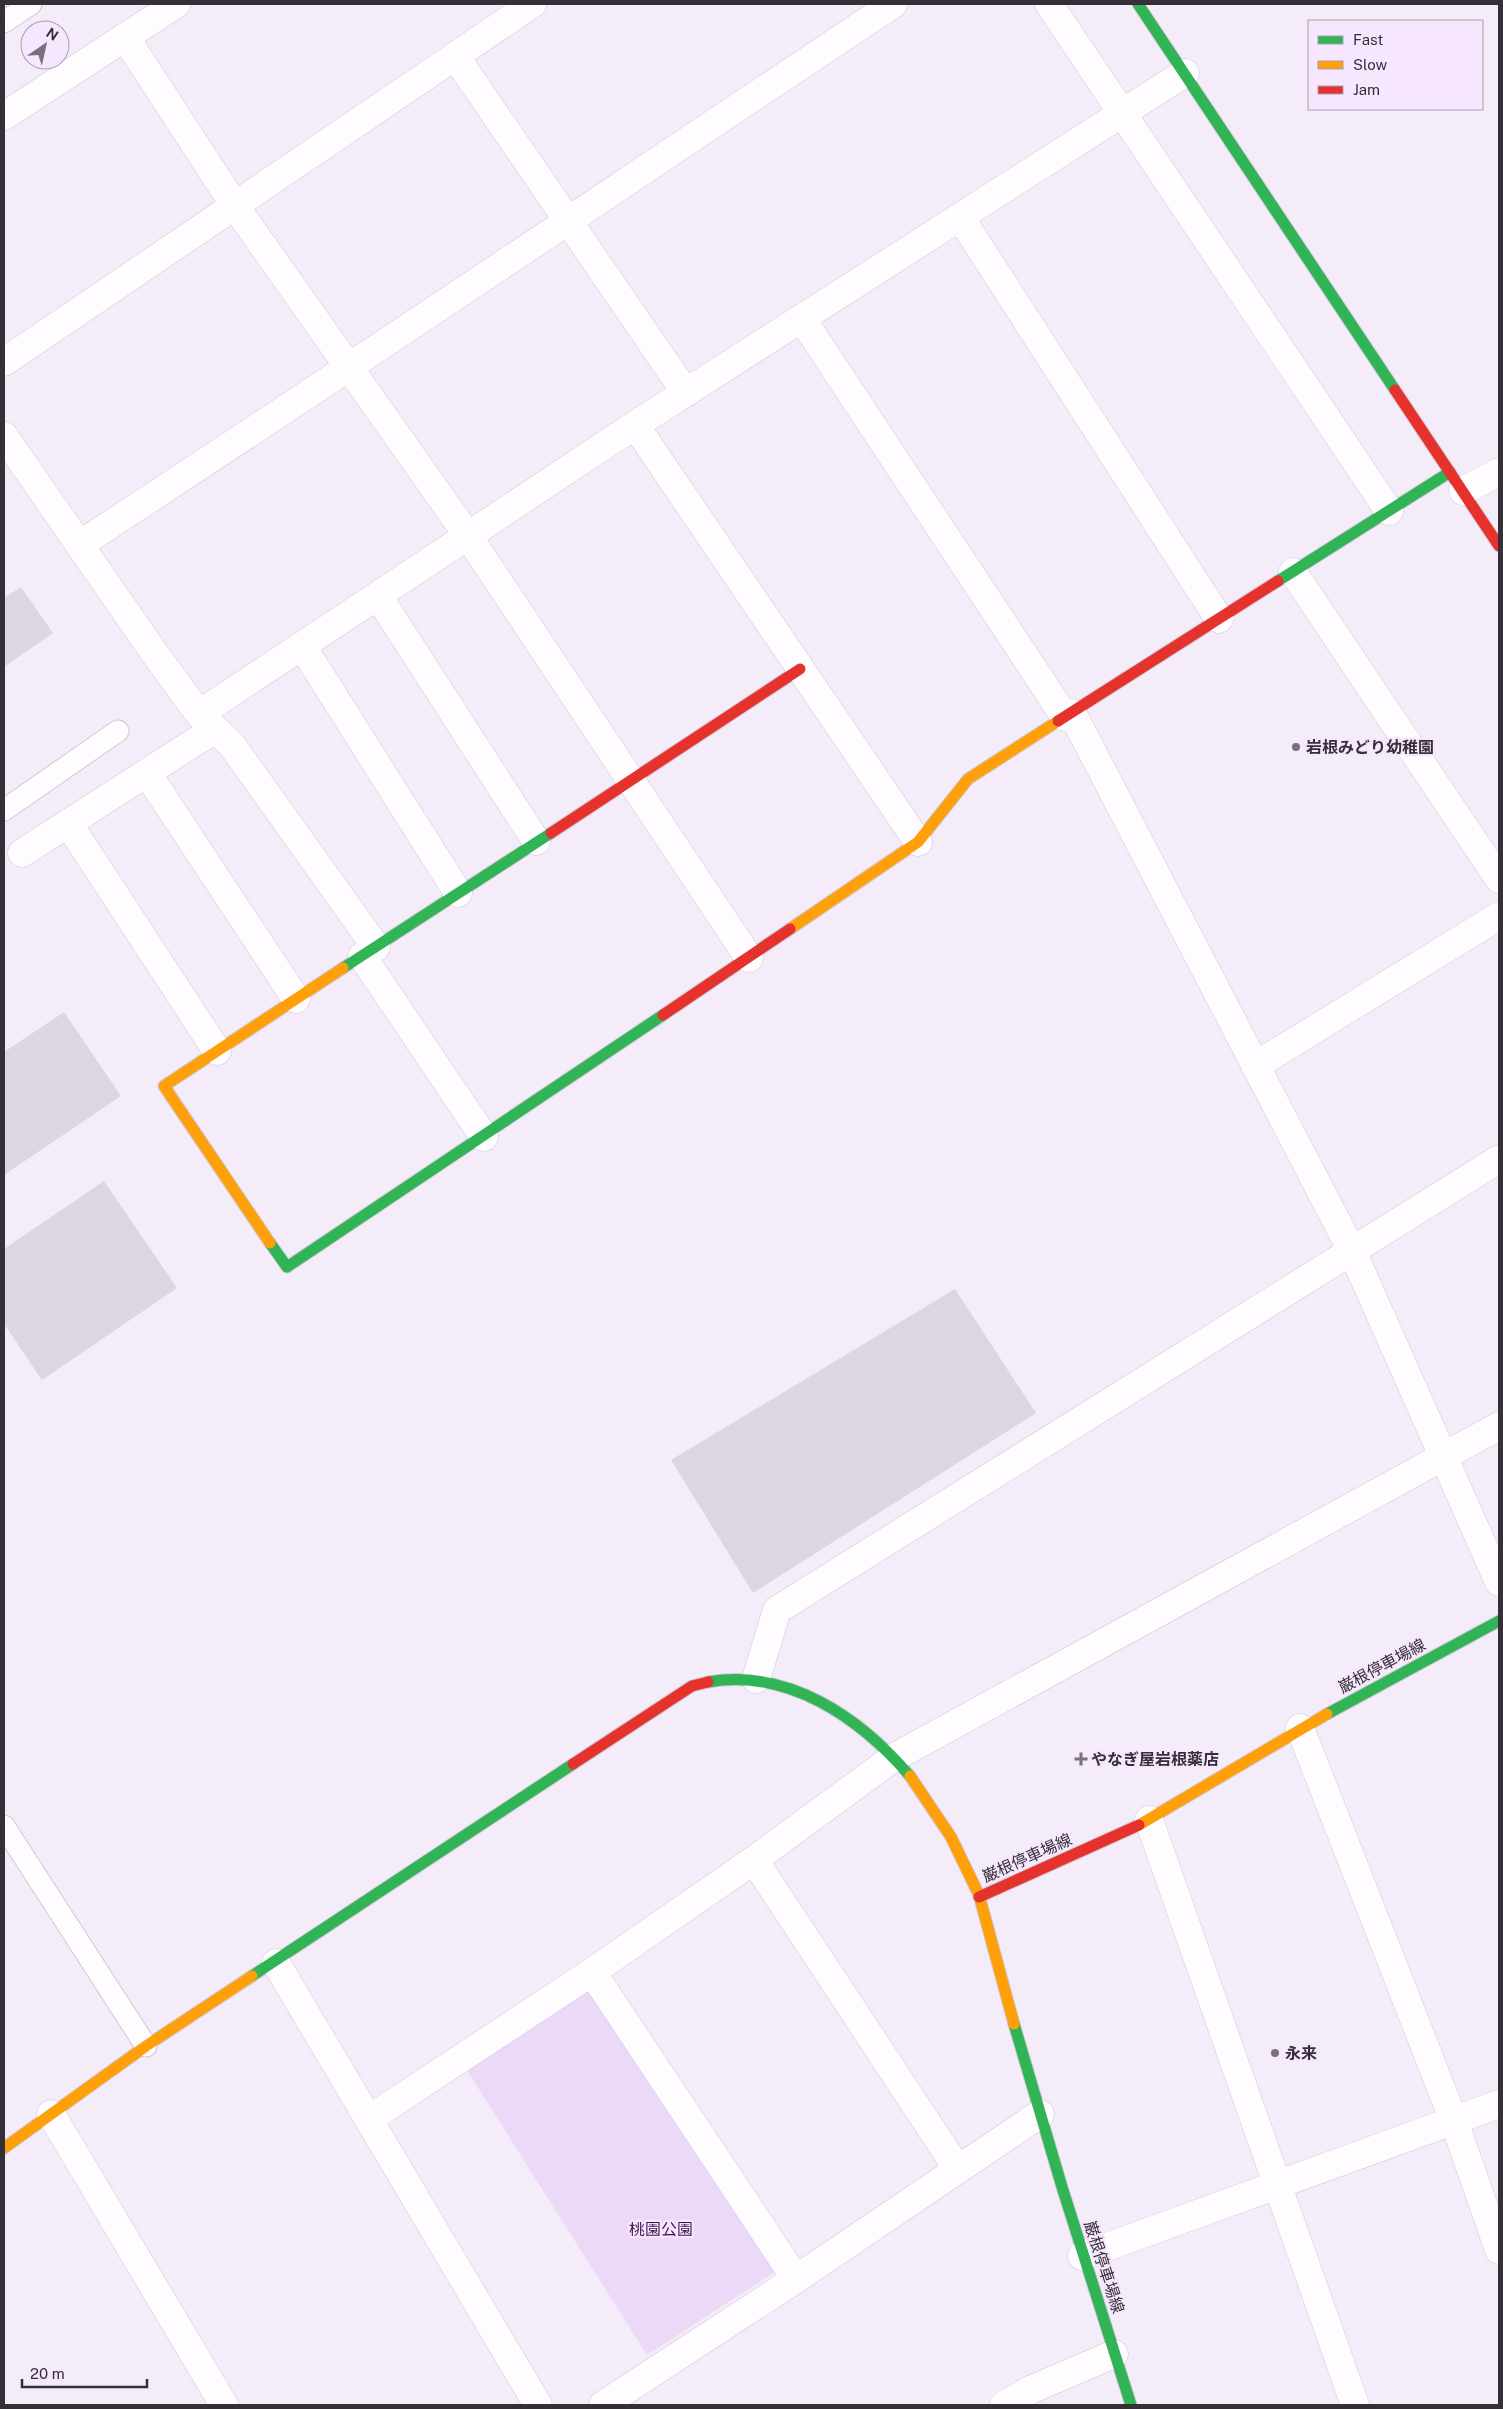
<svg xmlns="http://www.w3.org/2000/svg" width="1503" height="2409" font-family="'Public Sans','Noto Sans JP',sans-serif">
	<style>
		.green { fill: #ecd8f7 }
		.building { fill: #ddd6e1 }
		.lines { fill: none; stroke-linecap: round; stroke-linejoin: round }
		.lane-casing { stroke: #cfc9d3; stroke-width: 23 }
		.street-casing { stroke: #cfc9d3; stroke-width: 29 }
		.fast-casing { stroke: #cfc9d3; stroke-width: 13 }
		.slow-casing { stroke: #cfc9d3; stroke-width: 13 }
		.jam-casing { stroke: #cfc9d3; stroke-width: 13 }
		.lane { stroke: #fefcfe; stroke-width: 21 }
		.street { stroke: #fefcfe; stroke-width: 28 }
		.fast { stroke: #30b455; stroke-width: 11 }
		.slow { stroke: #ff9f0a; stroke-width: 11 }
		.jam { stroke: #e5322d; stroke-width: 11 }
		.poi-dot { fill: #78717c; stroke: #f6e7fe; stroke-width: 2 }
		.labels { text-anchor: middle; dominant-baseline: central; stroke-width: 4.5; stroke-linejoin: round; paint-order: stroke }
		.poi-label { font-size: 16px; font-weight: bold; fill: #352f38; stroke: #f6e7fe; text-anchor: start }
		.street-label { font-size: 16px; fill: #352f38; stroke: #f6e7fe }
		.park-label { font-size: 16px; fill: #421655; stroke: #f6e7fe }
	</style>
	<rect width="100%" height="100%" fill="#f5ecf9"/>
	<path class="green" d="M591 1978 781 2268 647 2355 463 2064Z"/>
	<path class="building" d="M21 587 53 633 4 667V598Z
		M64 1012 121 1096 4 1175V1052Z
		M104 1181 177 1288 42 1380 4 1324V1249Z
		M955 1289 1036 1413 753 1593 671 1460Z"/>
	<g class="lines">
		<g class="lane-casing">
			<path id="lane" d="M4 22 31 4
				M4 810 118 731
				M4 1826 146 2046"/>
		</g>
		<g class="street-casing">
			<path id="street" d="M1049 4 1389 511
				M125 37 235 206 468 536 749 958
				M455 56 686 393
				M4 116 176 4
				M960 217 1219 619
				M802 319 1065 717
				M4 362 532 4
				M635 425 918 842
				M4 436 153 651 199 714 231 744 376 947
				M1463 491 1499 472
				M79 545C352 367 622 184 893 4
				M1293 572 1499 879
				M378 596 536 841
				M302 646 458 893
				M1072 713 1352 1251 1499 1582
				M199 714 635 425 1185 73
				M147 773 296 999
				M68 823 217 1051
				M22 853 215 729
				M362 956 484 1137
				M1255 1066 1499 916
				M756 1679 777 1610 1499 1159
				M1300 1728 1454 2121 1499 2250
				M1149 1820 1355 2405
				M754 1860 957 2168
				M276 1963 538 2405
				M592 1972 796 2279
				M51 2114 224 2405
				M369 2119 592 1972 754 1860 893 1758 1499 1426
				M1082 2256 1499 2104
				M603 2405 796 2279 1040 2114
				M1004 2405 1030 2390 1114 2354"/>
		</g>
		<g class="fast-casing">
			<path id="fast" d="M1138 4 1395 390
				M1278 581 1450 472
				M343 968 551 833
				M270 1243 287 1267 663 1015
				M708 1682C789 1668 860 1718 910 1776
				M1327 1714 1499 1621
				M252 1976 573 1764
				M1014 2024 1062 2187 1131 2405"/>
		</g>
		<g class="slow-casing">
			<path id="slow" d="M790 929 918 842 968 779 1058 721
				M270 1243 164 1086 343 968
				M910 1776 951 1837 979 1895 1014 2024
				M1139 1825 1327 1714
				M4 2148 146 2046 252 1976"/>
		</g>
		<g class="jam-casing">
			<path id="jam" d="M1395 390 1499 546
				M1058 721 1278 581
				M551 833 800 669
				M663 1015 790 929
				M573 1764 692 1686 708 1682
				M979 1897 1139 1825"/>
		</g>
		<use href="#lane" class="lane"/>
		<use href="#street" class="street"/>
		<use href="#fast" class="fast"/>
		<use href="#slow" class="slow"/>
		<use href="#jam" class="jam"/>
	</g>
	<g class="poi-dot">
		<circle cx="1296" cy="747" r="5"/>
		<path d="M1078.5 1751.5h5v5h5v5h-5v5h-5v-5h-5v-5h5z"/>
		<circle cx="1275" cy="2053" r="5"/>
	</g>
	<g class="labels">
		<g class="poi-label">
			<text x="1306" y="747">岩根みどり幼稚園</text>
			<text x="1091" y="1759">やなぎ屋岩根薬店</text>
			<text x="1285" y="2053">永来</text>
		</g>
		<g class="street-label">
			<text transform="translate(1382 1666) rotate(-28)">巌根停車場線</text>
			<text transform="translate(1027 1858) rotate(-24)">巌根停車場線</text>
			<text transform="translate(1104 2267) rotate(72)">巌根停車場線</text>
		</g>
		<g class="park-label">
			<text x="661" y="2229">桃園公園</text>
		</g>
	</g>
	<rect width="1503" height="2409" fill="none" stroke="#352f38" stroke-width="10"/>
	<rect x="1308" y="20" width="175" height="90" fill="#f6e7fe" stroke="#a99daf"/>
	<rect x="1318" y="36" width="25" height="8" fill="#30b455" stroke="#a99daf"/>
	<text x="1353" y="45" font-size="15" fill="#352f38">Fast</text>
	<rect x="1318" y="61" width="25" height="8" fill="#ff9f0a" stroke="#a99daf"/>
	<text x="1353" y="70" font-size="15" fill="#352f38">Slow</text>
	<rect x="1318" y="86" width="25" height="8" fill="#e5322d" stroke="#a99daf"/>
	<text x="1353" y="95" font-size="15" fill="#352f38">Jam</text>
	<g transform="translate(45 45) rotate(34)"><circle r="24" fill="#f6e7fe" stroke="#a99daf"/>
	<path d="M0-4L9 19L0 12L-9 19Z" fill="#78717c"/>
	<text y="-8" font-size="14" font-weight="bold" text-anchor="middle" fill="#352f38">N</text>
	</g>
	<path d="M22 2379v8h125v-8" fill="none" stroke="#352f38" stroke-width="2.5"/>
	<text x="30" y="2379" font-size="15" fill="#352f38" stroke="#f6e7fe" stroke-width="4" paint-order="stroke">20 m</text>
</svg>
